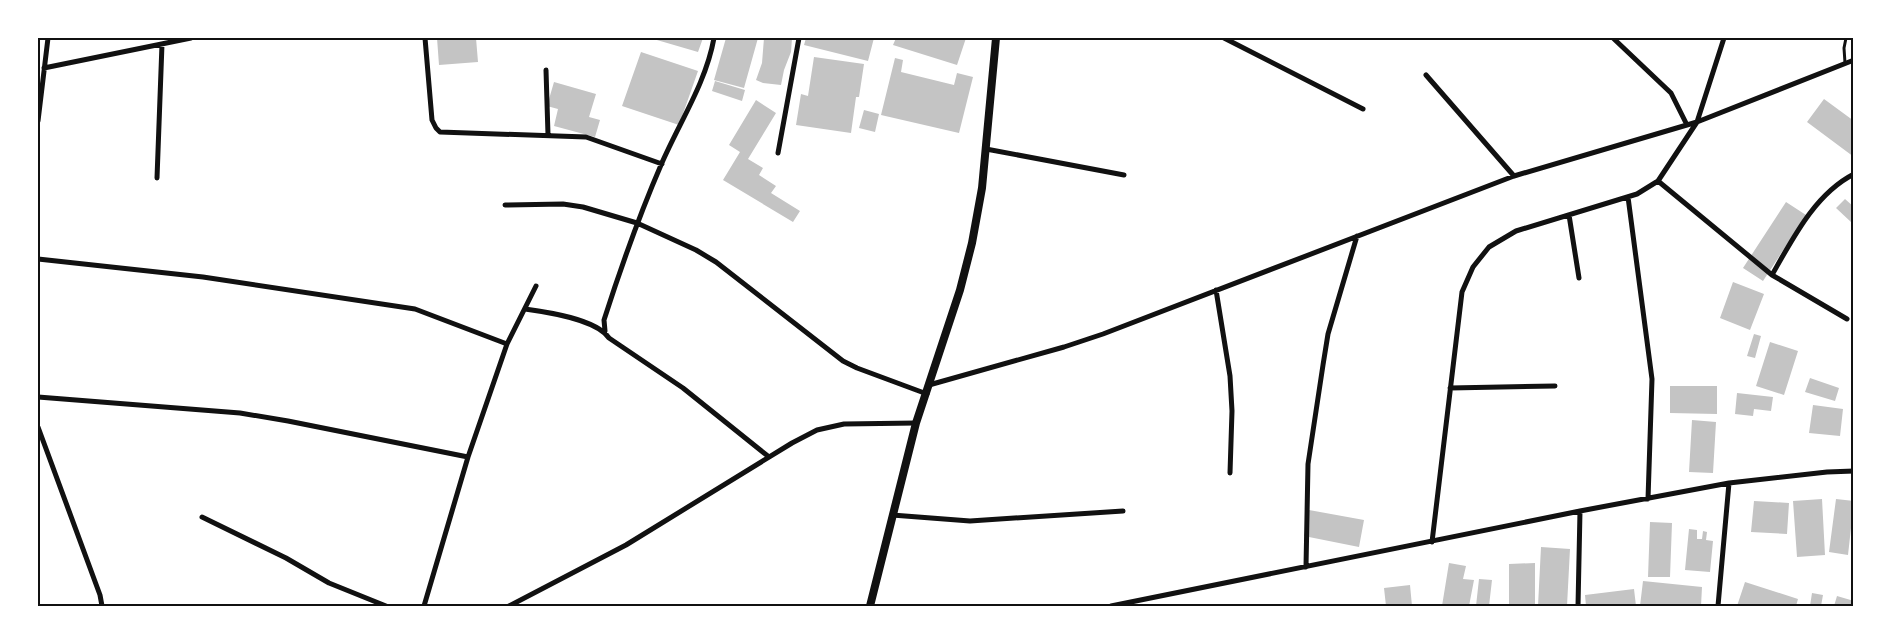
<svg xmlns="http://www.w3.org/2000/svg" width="1891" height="644" font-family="'PT Sans',sans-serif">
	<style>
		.building { fill: #c4c4c4 }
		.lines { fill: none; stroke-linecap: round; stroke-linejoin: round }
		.service { stroke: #111; stroke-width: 3 }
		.minor { stroke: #111; stroke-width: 5 }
		.tertiary { stroke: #111; stroke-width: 8 }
		.neatline { fill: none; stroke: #111; stroke-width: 2 }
	</style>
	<rect width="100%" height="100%" fill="#fff"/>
	<path class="building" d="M437 38H476L478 62 439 65Z
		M650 38H703L698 52Z
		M726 38H758L744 88 714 80Z
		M764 38H792L791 52 784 70 781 85 763 83 756 80 762 63Z
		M806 38H874L868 61 804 45Z
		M896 38H966L957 65 893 45Z
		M641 52 698 71 679 125 622 106Z
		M814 57 864 64 859 97H856L851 133 796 125 801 94 808 96Z
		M895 58 903 60 901 72 954 85 957 73 973 77 959 133 881 115Z
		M715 81 745 90 742 101 712 91Z
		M554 82 596 94 589 117 600 120 595 137 554 126 558 109 547 106Z
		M1824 99 1854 121V157L1807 122Z
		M756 100 776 113 748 159 763 168 759 175 776 186 771 193 800 211 793 222 723 180 740 152 729 145Z
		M864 110 879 114 875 132 859 128Z
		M1845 199 1854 207V219L1851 222 1836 208Z
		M1786 202 1806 215 1763 281 1743 268Z
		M1733 282 1764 294 1750 330 1720 318Z
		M1754 334 1761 336 1755 358 1747 356Z
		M1770 342 1798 351 1784 395 1756 386Z
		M1810 378 1839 388 1835 401 1805 392Z
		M1670 386H1717V414L1670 413Z
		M1737 393 1773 397 1771 411 1754 409 1753 416 1735 414Z
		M1813 405 1843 409 1840 436 1809 433Z
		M1692 420 1716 422 1713 473 1689 472Z
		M1822 499 1825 555 1797 557 1793 501Z
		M1836 499 1854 501 1848 555 1829 552Z
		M1754 501 1789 503 1787 534 1751 532Z
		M1309 510 1364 520 1359 547 1304 536Z
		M1650 522 1672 523 1670 577H1648Z
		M1689 529 1697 530V539H1702L1703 531 1707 532 1706 540 1713 541 1710 572 1685 570Z
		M1541 547 1570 549 1567 606H1538Z
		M1449 563 1466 566 1463 579 1474 580 1469 606H1442Z
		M1535 563V606H1509V564Z
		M1479 579 1492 580 1489 606H1476Z
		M1643 581 1702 587 1701 606H1640Z
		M1745 582 1798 599 1796 606H1737Z
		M1410 585 1412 606H1386L1384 588Z
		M1634 589 1636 606H1586L1585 595Z
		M1812 593 1823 595 1821 606H1810Z
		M1837 596 1854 601V606H1834Z"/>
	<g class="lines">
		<path class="service" d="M1845 63 1844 48 1846 38"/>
		<path class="minor" d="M425 38 432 120 436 128 440 132 586 137 662 164
			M1224 38 1363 109
			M1613 38 1671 93 1687 125
			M44 68 191 38
			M546 70 548 135
			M1426 75 1514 176
			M38 121 48 38
			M986 149 1124 175
			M778 153 799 38
			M157 178 162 44
			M1658 181 1772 275 1847 319
			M1628 197 1652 379 1648 499
			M505 205 563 204 583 207 637 223 696 250 716 262 843 361 857 368 927 394
			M1569 215 1579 278
			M38 259 203 277 415 309 507 344
			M1772 275C1793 238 1815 194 1854 174
			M1216 290 1230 376 1232 411 1230 473
			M525 309C547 312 596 319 609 338L683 388 769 457
			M605 331 604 320C621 267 639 216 661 165 679 123 706 83 714 38
			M929 385 1064 347 1103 334 1514 176 1697 122 1854 60
			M1450 388 1555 386
			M38 397 240 413 288 421 468 457
			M38 427 100 595 102 606
			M892 515 970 521 1123 511
			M202 517 286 558 329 583 386 606
			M1432 542 1462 292 1473 267 1489 247 1516 231 1637 194 1658 181 1697 122 1724 38
			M1306 567 1308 464 1323 365 1328 334 1357 236
			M424 606 468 457 507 344 536 286
			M509 606 626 545 792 443 817 430 844 424 916 423
			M1111 606 1580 511 1729 483 1827 472 1854 471
			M1578 606 1580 511
			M1718 606 1729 483"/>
		<path class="tertiary" d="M870 606 916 423 960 290 972 243 982 188 996 38"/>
	</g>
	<rect width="1891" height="644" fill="none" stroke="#ffffff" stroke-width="78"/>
	<rect x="39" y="39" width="1813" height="566" class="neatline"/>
</svg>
